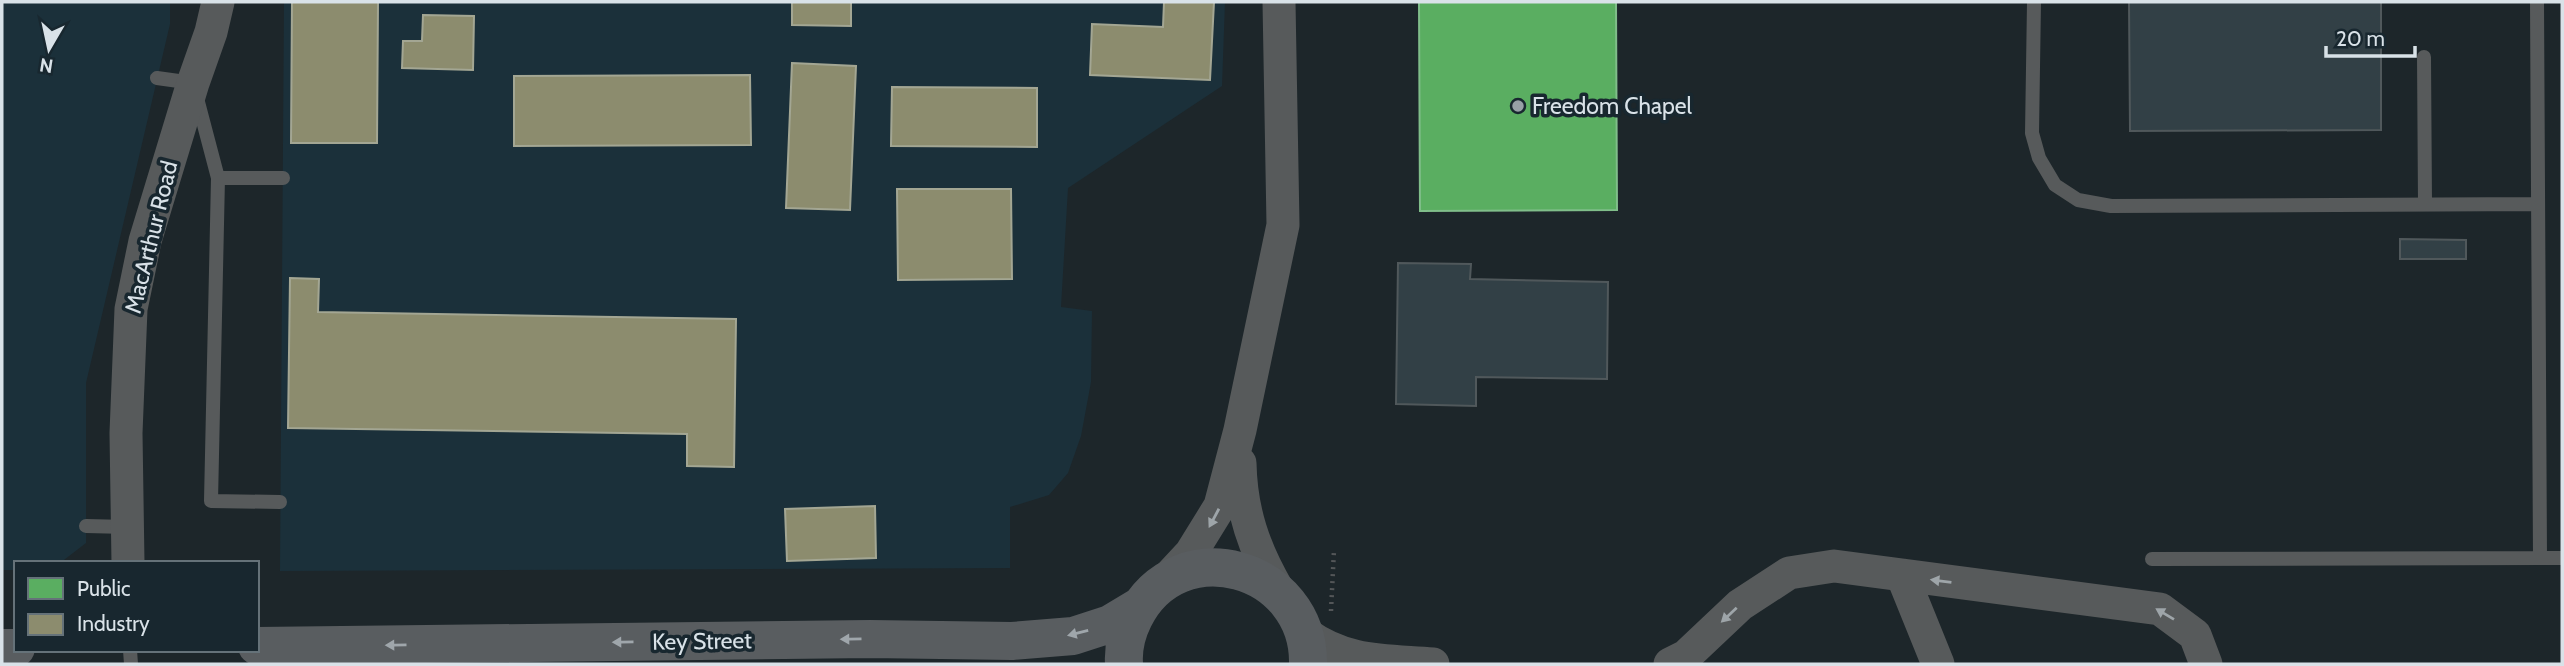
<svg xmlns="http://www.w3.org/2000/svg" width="2564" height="666" font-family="Cabin,sans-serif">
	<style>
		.built { fill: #1b303a }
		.public { fill: #5aae61; stroke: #80be8a; stroke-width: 2 }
		.industry { fill: #8c8c6e; stroke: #a3a693; stroke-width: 2 }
		.building { fill: #324046; stroke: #50585b; stroke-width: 2 }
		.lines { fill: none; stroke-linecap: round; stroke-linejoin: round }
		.path { stroke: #535658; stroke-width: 4.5; stroke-dasharray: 2 5; stroke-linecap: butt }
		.service { stroke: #575a5b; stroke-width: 14 }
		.tertiary { stroke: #575a5b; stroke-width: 33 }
		.secondary { stroke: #595d60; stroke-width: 38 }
		.oneway { fill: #9ea5a9 }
		.oneway2 { fill: #9fa6ab }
		.poi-dot { fill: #97a0a6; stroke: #18272f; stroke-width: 2.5 }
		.labels { text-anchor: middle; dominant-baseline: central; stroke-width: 7; stroke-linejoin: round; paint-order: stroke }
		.poi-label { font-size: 23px; fill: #d9e2e8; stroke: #18272f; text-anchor: start }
		.street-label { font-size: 23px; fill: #d9e2e8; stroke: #18272f }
	</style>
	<rect width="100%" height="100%" fill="#1d262a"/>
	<path class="built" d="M2 2H170V24L86 383V543L60 563H16V570H2Z
		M284 2H1225L1222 86 1068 188 1061 307 1092 311 1091 382 1081 436 1068 473 1049 495 1010 507V568L280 571Z"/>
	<path class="public" d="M1419 2H1616L1617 210 1420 211Z"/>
	<path class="industry" d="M292 2H378L377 143H291Z
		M792 2H851V26L792 25Z
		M1164 2H1214L1210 80 1090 75 1092 24 1163 27Z
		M423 15 474 16 473 70 402 68 403 41H422Z
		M792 63 856 66 850 210 786 208Z
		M750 75 751 145 514 146V76Z
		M892 87 1037 88V147L891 146Z
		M897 189H1011L1012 279 898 280Z
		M290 278 319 279 318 312 736 319 734 467 687 466V434L288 428Z
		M875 506 876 558 787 561 785 509Z"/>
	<path class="building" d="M2129 2H2381V130L2130 131Z
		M2400 239 2466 240V259H2400Z
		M1398 263 1471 264 1470 279 1608 282 1607 379 1476 377V406L1396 404Z"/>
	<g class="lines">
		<path class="path" d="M1331 611 1334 550"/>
		<path class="service" d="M2034 2 2032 133 2039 158 2055 185 2078 200 2111 206 2538 204
			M2537 2 2540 558
			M2424 57 2425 204
			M157 78 193 83 218 178 211 501 280 502
			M218 178H283
			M86 526 127 527
			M2152 559 2562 558
			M130 650 131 664"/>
		<path class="tertiary" d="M1240 463C1241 511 1254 549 1278 590
			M128 563 126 433 131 309 145 241 193 83 211 32 218 2
			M1902 575 1938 664
			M1164 582 1191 553 1220 506 1240 430 1283 225 1279 2
			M1305 633C1346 663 1384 660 1433 664
			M1670 664 1686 656 1740 605 1789 573 1834 566 2160 609 2195 635 2206 664"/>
		<path class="secondary" d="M257 646 870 639 1012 641 1073 636 1110 624 1140 606
			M2 648H16
			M1124 664C1123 648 1127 632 1134 618 1178 529 1310 566 1308 664"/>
	</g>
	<defs><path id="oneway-solid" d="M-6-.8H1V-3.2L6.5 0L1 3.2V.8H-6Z" transform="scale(1.75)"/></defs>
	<g class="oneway">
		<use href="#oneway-solid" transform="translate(1214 518) rotate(118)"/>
		<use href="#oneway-solid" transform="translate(1941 581) rotate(-173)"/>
		<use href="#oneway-solid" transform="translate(2165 614) rotate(-149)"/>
		<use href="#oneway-solid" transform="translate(1729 615) rotate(137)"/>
	</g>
	<g class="oneway2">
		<use href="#oneway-solid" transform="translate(1078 633) rotate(166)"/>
		<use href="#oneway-solid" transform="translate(851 639) rotate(179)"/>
		<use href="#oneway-solid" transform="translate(623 642) rotate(179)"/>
		<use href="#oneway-solid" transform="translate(396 645) rotate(179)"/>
	</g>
	<circle class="poi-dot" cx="1518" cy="106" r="7"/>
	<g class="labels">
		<g class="poi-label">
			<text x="1532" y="106">Freedom Chapel</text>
		</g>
		<g class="street-label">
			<text transform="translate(151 237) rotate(-76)">MacArthur Road</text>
			<text transform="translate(702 641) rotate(-1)">Key Street</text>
		</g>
	</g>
	<rect width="2564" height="666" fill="none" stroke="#d9e2e8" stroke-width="7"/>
	<rect x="14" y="561" width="245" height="91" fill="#18272f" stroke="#657279" stroke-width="2"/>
	<rect x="28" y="578" width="35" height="21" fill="#5aae61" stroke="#657279" stroke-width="2"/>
	<text x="77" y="596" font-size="21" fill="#d9e2e8">Public</text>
	<rect x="28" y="614" width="35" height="21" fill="#8c8c6e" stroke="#657279" stroke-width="2"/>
	<text x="77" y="631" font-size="21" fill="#d9e2e8">Industry</text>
	<g transform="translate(49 49) rotate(189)" stroke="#18272f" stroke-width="5" paint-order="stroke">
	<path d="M0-5L12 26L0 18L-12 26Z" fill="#d9e2e8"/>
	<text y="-10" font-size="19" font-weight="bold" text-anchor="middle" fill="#d9e2e8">N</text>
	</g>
	<path d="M2326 46v10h89v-10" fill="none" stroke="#d9e2e8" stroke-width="3.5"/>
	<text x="2336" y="46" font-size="21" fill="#d9e2e8" stroke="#18272f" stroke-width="5" paint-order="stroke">20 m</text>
</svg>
